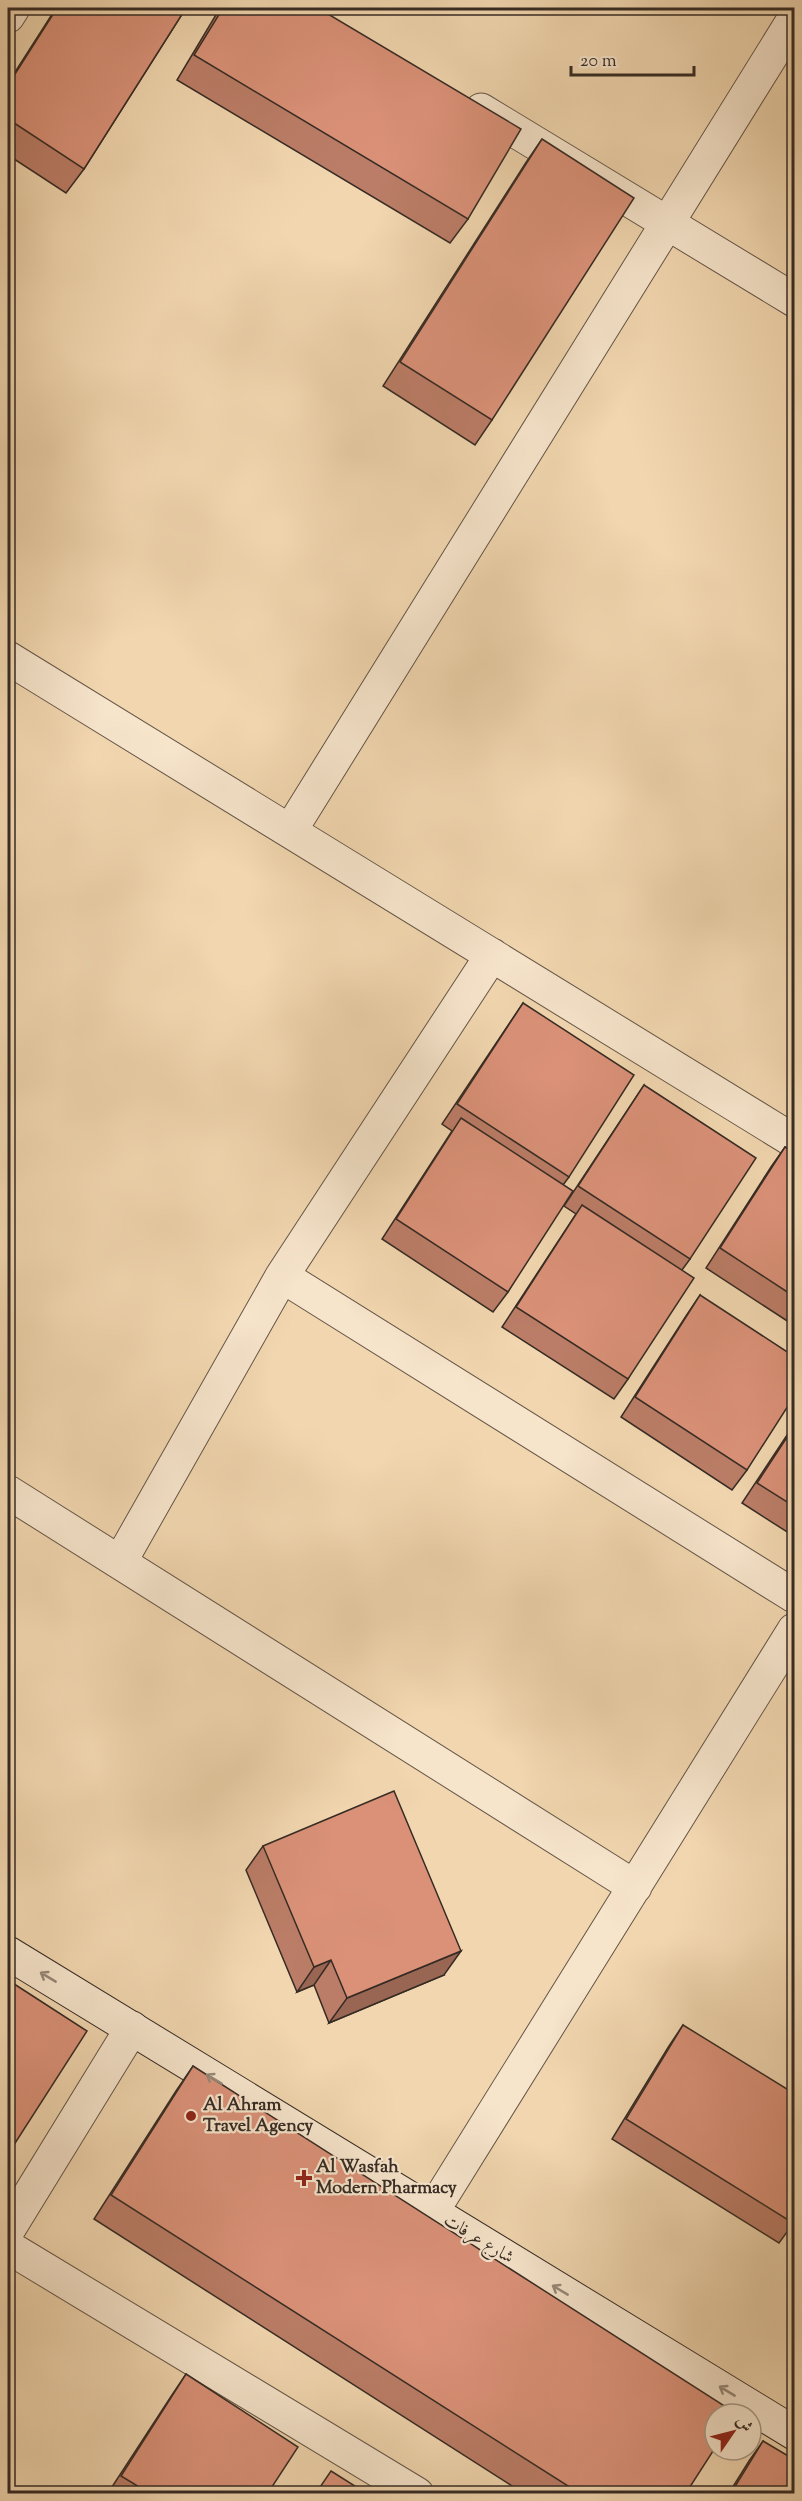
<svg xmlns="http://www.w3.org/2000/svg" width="802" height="2501" font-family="'Sorts Mill Goudy',Amiri,serif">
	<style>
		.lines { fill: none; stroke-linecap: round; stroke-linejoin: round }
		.street-casing { stroke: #655647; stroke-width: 35 }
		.secondary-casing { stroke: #362b24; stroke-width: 35 }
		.street { stroke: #f6e4cb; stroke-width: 33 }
		.secondary { stroke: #f6e4cb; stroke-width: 33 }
		.wall { fill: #bb7d67; stroke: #362b24; stroke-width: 1.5 }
		.shaded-wall { fill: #996654; stroke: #362b24; stroke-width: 1.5 }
		.building { fill: #da9178; stroke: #362b24; stroke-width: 1.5 }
		.oneway { stroke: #968878 }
		.poi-dot { fill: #8f2418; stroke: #f6e4cb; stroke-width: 2 }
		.labels { text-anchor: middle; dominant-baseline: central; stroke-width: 4.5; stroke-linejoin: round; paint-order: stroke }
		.poi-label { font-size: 18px; font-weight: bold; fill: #362b24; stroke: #f6e4cb; text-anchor: start }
		.street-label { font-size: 18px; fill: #362b24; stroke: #f6e4cb }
	</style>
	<rect width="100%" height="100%" fill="#f1d6af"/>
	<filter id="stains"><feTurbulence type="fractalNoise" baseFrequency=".00333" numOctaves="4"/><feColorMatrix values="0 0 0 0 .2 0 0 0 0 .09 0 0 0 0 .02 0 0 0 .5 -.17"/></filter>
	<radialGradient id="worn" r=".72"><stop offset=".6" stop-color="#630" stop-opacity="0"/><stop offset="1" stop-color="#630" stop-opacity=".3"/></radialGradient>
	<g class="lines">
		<g class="street-casing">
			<path id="street" d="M8 16 13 8
				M481 110 794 300
				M8 658 794 1141
				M290 831 794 19
				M282 1276 794 1596
				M8 1492 635 1887
				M120 1562 282 1276 492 955
				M432 2212 794 1630
				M8 2230 132 2028
				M8 2247 417 2494"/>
		</g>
		<g class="secondary-casing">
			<path id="secondary" d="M8 1953 794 2433"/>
		</g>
		<use href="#street" class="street"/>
		<use href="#secondary" class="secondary"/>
	</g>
	<path class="wall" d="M56 8H186L84 169 66 193 8 155V83Z
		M220 8H318L468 219 450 243 177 80Z
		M542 139 492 420 475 445 383 386 525 164Z
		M523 1003 569 1177 563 1185 508 1292 493 1312 382 1239 452 1131 442 1124Z
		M644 1085 690 1259 682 1270 628 1379 614 1399 502 1327 576 1214 564 1206Z
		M785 1147 795 1153V1326L706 1268 771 1167Z
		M700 1295 747 1470 732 1490 621 1417 686 1316Z
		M795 1423V1537L742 1503Z
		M263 1846 444 1975 329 2023 314 1985 297 1992 246 1870Z
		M683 2025 795 2221 779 2243 612 2139 669 2046Z
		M193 2066 686 2493H523L94 2219 176 2091Z
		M186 2374 268 2493H108L172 2395Z
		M763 2441 795 2493H729L749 2461Z"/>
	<path class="shaded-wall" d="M461 1951 444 1975 329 2023 347 1998Z
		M331 1960 314 1985 297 1992 314 1967Z"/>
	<path class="building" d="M57 8H186L84 169 8 119V85Z
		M223 8H318L521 129 468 219 194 55Z
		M542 139 634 198 492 420 400 362Z
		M523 1003 634 1075 569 1177 457 1104Z
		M644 1085 756 1158 690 1259 578 1186Z
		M461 1118 573 1191 508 1292 396 1219Z
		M785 1147 795 1153V1297L720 1248Z
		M582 1205 694 1278 628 1379 516 1307Z
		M700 1295 795 1357V1395L747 1470 635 1397Z
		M795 1425V1507L757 1483Z
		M394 1791 461 1951 347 1998 331 1960 314 1967 263 1846Z
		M8 1980 87 2031 10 2151 8 2149Z
		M683 2025 795 2094V2221L793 2223 626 2119Z
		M193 2066 737 2414H715V2448L686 2493H579L111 2195Z
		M186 2374 298 2447 268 2493H149L121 2476Z
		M763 2441 795 2460V2493H731Z
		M331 2471 366 2493H316Z"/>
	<defs><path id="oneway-shaft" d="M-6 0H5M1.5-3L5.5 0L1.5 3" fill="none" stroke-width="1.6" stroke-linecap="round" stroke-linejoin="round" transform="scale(1.5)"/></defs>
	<g class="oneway">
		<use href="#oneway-shaft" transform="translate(48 1977) rotate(-149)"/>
		<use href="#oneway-shaft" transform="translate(214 2079) rotate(-149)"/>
		<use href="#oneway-shaft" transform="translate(560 2290) rotate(-149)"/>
		<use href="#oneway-shaft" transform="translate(727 2391) rotate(-149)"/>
	</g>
	<g class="poi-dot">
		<circle cx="191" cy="2116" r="6"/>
		<path d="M301 2169h6v6h6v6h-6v6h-6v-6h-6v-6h6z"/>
	</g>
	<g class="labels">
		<g class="poi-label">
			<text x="203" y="2106">Al Ahram<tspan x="203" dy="21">Travel Agency</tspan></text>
			<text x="316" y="2168">Al Wasfah<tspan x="316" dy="21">Modern Pharmacy</tspan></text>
		</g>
		<g class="street-label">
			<text transform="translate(478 2240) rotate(31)">شارع عرفات</text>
		</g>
	</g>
	<rect width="802" height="2501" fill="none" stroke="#f1d6af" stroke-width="30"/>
	<rect x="9" y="9" width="784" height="2483" fill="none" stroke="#362b24" stroke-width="3"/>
	<rect x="15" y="15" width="772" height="2471" fill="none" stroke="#362b24" stroke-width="1.5"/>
	<g transform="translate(733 2432) rotate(55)"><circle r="28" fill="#f6e4cb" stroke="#a99a88" stroke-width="1.5"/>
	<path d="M0-4.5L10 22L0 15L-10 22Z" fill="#8f2418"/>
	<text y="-9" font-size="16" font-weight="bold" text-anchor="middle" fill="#362b24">ش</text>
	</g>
	<path d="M571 66v9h123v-9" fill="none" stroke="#362b24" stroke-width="3"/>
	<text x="580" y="66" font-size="18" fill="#362b24" stroke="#f6e4cb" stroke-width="4.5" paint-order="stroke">20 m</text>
	<rect width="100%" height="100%" filter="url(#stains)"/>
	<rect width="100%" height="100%" fill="url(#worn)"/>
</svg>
